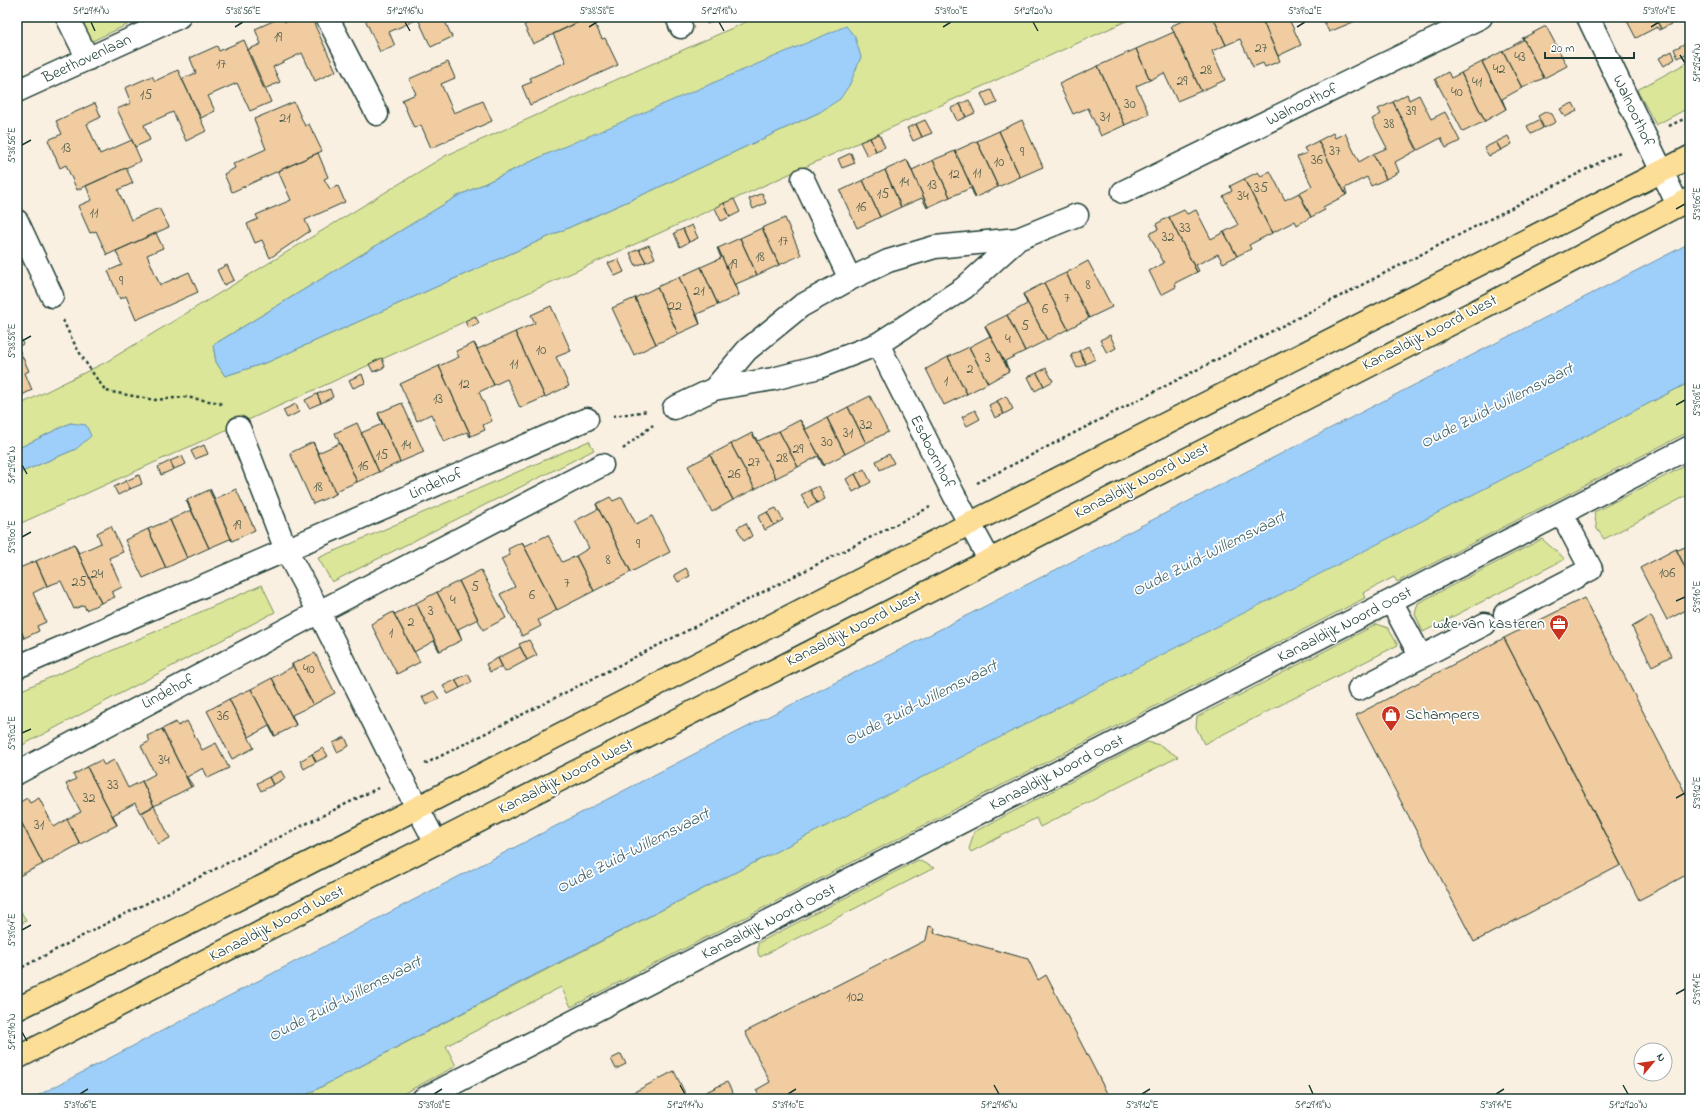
<svg xmlns="http://www.w3.org/2000/svg" width="1707" height="1116" font-family="'Indie Flower',sans-serif">
	<style>
		.green { fill: #dbe698; stroke: #7d9266; fill-rule: evenodd }
		.water { fill: #9ecffb; stroke: #6b95ab }
		.building { fill: #f0cca0; stroke: #1f3d34 }
		.lines { fill: none; stroke-linecap: round; stroke-linejoin: round }
		.minor-casing { stroke: #1f3d34; stroke-width: 25 }
		.major-casing { stroke: #1f3d34; stroke-width: 25 }
		.path { stroke: #1f3d34; stroke-width: 2.5; stroke-dasharray: 3 3; stroke-linecap: butt }
		.minor { stroke: #fff; stroke-width: 22 }
		.major { stroke: #fdde96; stroke-width: 22 }
		.ticks { fill: none; stroke: #1f3d34; stroke-width: 1.5 }
		.labels { text-anchor: middle; dominant-baseline: central; stroke-width: 3.5; stroke-linejoin: round; paint-order: stroke }
		.number-label { font-size: 14px; fill: #53614f }
		.street-label { font-size: 16px; fill: #1f3d34; stroke: #fff }
		.poi-label { font-size: 16px; fill: #1f3d34; stroke: #fff; text-anchor: end }
		.water-label { font-size: 17px; font-style: italic; fill: #3f6266; stroke: #fff }
		.neatline { fill: none; stroke: #1f3d34; stroke-width: 1.5 }
		.ticks-label { font-size: 10px; text-anchor: middle; fill: #1f3d34 }
	</style>
	<rect width="100%" height="100%" fill="#faf0e2"/>
	<filter id="ink" filterUnits="userSpaceOnUse"><feTurbulence type="fractalNoise" baseFrequency=".025" numOctaves="2"/><feDisplacementMap in="SourceGraphic" scale="8" xChannelSelector="R" yChannelSelector="G"/><feConvolveMatrix kernelMatrix="1 2 1 2 8 2 1 2 1" color-interpolation-filters="sRGB"/></filter>
	<g filter="url(#ink)">
		<path class="green" d="M73 17H144L88 43Z
			M757 17H982L985 21 993 17H1135L17 525V474L76 449 78 425 70 423 17 449V406L106 362 445 156ZM820 112 653 190 268 362 225 376 216 362 213 345 456 197 547 154Z
			M1690 61V107L1656 125 1637 90Z
			M1690 382V431L1397 582 1394 577 1363 593 1365 598 571 1007 561 987 446 1046 456 1066 393 1099H298C760 857 1226 622 1690 382Z
			M589 441 594 450 332 582 318 558Z
			M1685 466 1690 475V494L1604 539 1597 529 1594 512Z
			M1542 539 1565 559 1423 632 1415 614 1418 603Z
			M262 585 275 612 17 748V692Z
			M1377 624 1388 628 1398 645 1204 744 1196 727 1197 717Z
			M1147 742 1160 745 1178 757 1040 827 1036 818 971 852 969 849 974 832Z
			M918 860 934 868 760 957 758 953V943Z
			M17 904 26 921 17 925Z"/>
		<path class="water" d="M846 26 855 37 861 57 850 84 840 99 820 112 653 190 268 362 225 376 216 362 213 345 456 197 547 154Z
			M1690 243V382L1283 593 536 974 298 1099H31L700 751 929 635Z
			M70 423 86 425 91 436 76 449 17 474V449Z"/>
		<path class="building" d="M282 17 285 22 296 17H311L336 71 315 81 302 53 273 67 280 82 264 89 247 50 261 44 255 29Z
			M364 17H443L452 37 431 47 418 19 389 32 395 46 380 52Z
			M534 17H589L533 44 524 25 535 20Z
			M589 17H592L602 39 605 38 618 65 530 105 522 86 532 82 530 78 566 62 553 34Z
			M704 17H722L707 24Z
			M1191 17H1213L1226 45 1212 51 1225 80 1201 91 1171 26Z
			M1213 17H1261L1280 61 1265 67 1263 63 1253 67 1240 39 1226 45Z
			M1261 17H1288L1301 45 1278 56Z
			M1322 17H1351L1353 22 1329 32Z
			M1351 17H1363L1353 22Z
			M1625 17H1655L1661 29 1659 30 1657 27 1636 38Z
			M1655 17H1680L1681 19 1661 29Z
			M1171 26 1201 91 1177 101 1164 73 1150 80 1136 49 1174 32Z
			M1546 26 1567 66 1544 78 1523 38Z
			M1522 38H1523L1544 78 1522 88 1503 51 1523 40Z
			M244 40 271 102 250 111 237 83 208 96 215 111 201 118 182 79 196 73 190 58 217 46 219 51Z
			M1686 43 1690 52 1678 58 1674 49Z
			M1136 49 1150 80 1136 86 1149 114 1125 125 1098 66Z
			M1503 51 1522 88 1502 99 1506 109 1482 62Z
			M1672 51 1675 59 1664 66 1659 58Z
			M448 62 455 78 441 84 454 113 483 101 492 121 431 148 421 125 414 128 402 100 416 94 409 79Z
			M1482 62 1506 109 1485 121 1461 73Z
			M1098 66 1125 125 1101 136 1088 108 1073 114 1059 84Z
			M178 70 206 131 186 141 173 112 144 125 150 140 135 147 117 109 131 103 125 88 152 76 155 81Z
			M1448 72 1451 78 1461 73 1485 121 1463 132 1435 79Z
			M991 90 997 103 987 107 981 94Z
			M1407 94 1409 100 1419 95 1431 119 1445 112 1460 141 1446 148 1441 138 1418 150 1393 102Z
			M969 100 975 113 966 117 960 104Z
			M294 102 305 126 309 124 322 151 232 192 224 174 235 168 233 164 266 149 254 119Z
			M1393 102 1417 150 1395 162 1399 172 1386 179 1373 154 1387 148 1372 119 1381 114 1378 109Z
			M95 103 101 117 87 124 100 154 132 140 141 161 77 190 66 165 60 168 48 140 62 134 56 121Z
			M1573 103 1577 111 1565 117 1560 109Z
			M960 104 966 117 957 121 951 108Z
			M1545 112 1552 114 1556 122 1544 128 1538 116Z
			M925 120 932 133 922 137 916 124Z
			M1022 120 1043 167 1020 177 999 131Z
			M1539 120 1543 128 1531 134 1527 126Z
			M916 124 922 137 913 141 907 128Z
			M999 131 1020 177 998 187 977 141Z
			M1333 133 1335 138 1345 133 1359 162 1373 154 1386 179 1371 186 1367 177 1345 188 1347 194 1346 195 1318 141Z
			M879 134 885 147 876 151 870 138Z
			M1508 136 1512 144 1501 150 1496 142Z
			M870 138 876 151 867 156 860 142Z
			M977 141 998 187 976 197 955 151Z
			M1318 141 1346 195 1323 207 1325 210 1311 217 1299 193 1312 186 1297 157 1307 153 1304 148Z
			M1496 142 1501 150 1489 156 1484 148Z
			M955 151 976 197 975 198 971 188 950 197 933 160Z
			M318 153 328 177 324 179 330 189 338 186 345 202 305 220 310 231 270 258 262 240 255 243 247 224 258 219 256 215 291 200 278 171Z
			M851 153 855 163 842 168 838 159Z
			M907 160 928 207 927 208 922 198 901 207 885 170Z
			M907 160 912 170 933 160 950 197 928 207Z
			M126 168 133 183 118 190 131 220 159 208 169 227 107 255 96 231 90 233 78 206 92 200 86 186Z
			M885 170 901 207 880 217 863 180Z
			M1270 171 1285 200 1299 193 1311 217 1297 225 1295 221 1272 233 1244 179 1258 172 1261 176Z
			M1244 179 1272 233 1249 245 1251 249 1237 256 1224 232 1238 225 1223 196 1232 191 1230 186Z
			M863 180 880 217 857 228 840 191Z
			M762 193 766 203 753 209 749 199Z
			M734 199 740 212 730 217 724 203Z
			M724 203 730 217 721 221 715 208Z
			M1184 210 1187 214 1196 210 1211 239 1224 232 1237 256 1223 263 1218 254 1196 265 1199 271 1197 272 1169 217Z
			M1169 217 1197 272 1175 283 1176 287 1161 295 1149 271 1164 263 1149 234 1158 229 1156 224Z
			M785 218 801 255 779 265 762 228Z
			M692 225 698 238 689 242 683 229Z
			M762 228 779 265 757 275 740 238Z
			M683 229 689 242 680 247 674 233Z
			M156 233 163 248 147 255 160 285 189 272 198 292 136 320 126 296 120 299 108 271 122 265 116 251Z
			M740 238 757 275 736 284 739 295 718 248Z
			M649 245 655 258 646 262 639 249Z
			M717 248H718L739 295 718 305 701 267 721 258Z
			M639 249 646 262 636 266 630 253Z
			M618 259 624 272 615 276 608 263Z
			M1088 261 1112 307 1089 318 1066 273Z
			M227 265 234 280 224 285 217 270Z
			M701 267 718 305 697 314 700 324 679 277Z
			M1066 273 1089 318 1068 329 1044 283Z
			M679 277 700 324 678 334 657 287Z
			M1044 283 1068 329 1047 340 1023 294Z
			M657 287 678 334 656 344 635 298Z
			M1023 294 1047 340 1025 351 1007 315 1027 304Z
			M635 298 656 344 634 355 612 308Z
			M551 306 571 351 556 357 569 386 545 397 515 332 535 323 531 315Z
			M1007 315 1025 351 1005 361 1009 371 985 326Z
			M475 316 479 323 468 328 465 321Z
			M985 326 1009 371 988 383 969 347 990 336Z
			M17 331 23 344 18 347 29 371 25 373 32 390 18 397Z
			M515 332 545 397 520 408 507 379 494 385 474 343 478 349Z
			M1110 335 1116 348 1107 353 1100 340Z
			M474 343 494 385 479 392 492 421 483 425 485 430 471 436 439 366 459 357 456 351Z
			M1088 346 1095 359 1086 364 1079 351Z
			M969 347 988 383 967 394 948 357Z
			M1079 351 1086 364 1077 368 1071 355Z
			M948 357 967 394 944 405 926 369Z
			M382 358 385 367 373 372 369 364Z
			M439 366 471 436 470 437 467 432 444 442 431 414 417 421 400 384Z
			M1046 368 1053 381 1044 386 1037 373Z
			M1037 373 1044 386 1035 391 1028 377Z
			M362 374 365 383 353 388 349 380Z
			M330 389 333 397 321 403 317 394Z
			M317 394 321 403 309 408 305 400Z
			M870 396 888 432 866 443 848 407Z
			M1006 396 1013 409 1004 414 997 401Z
			M997 401 1004 414 995 418 989 405Z
			M402 403 424 452 400 462 378 413Z
			M296 404 299 412 287 418 283 410Z
			M848 407 866 443 845 454 827 418Z
			M975 410 980 419 967 426 962 417Z
			M378 413 400 462 379 472 361 433 382 424Z
			M827 418 845 454 824 465 800 420 806 429Z
			M800 420 824 465 823 466 818 456 798 467 779 431Z
			M357 423 379 472 357 482 335 433Z
			M779 431 798 467 776 478 752 433 758 441Z
			M752 433 776 478 755 489 731 444Z
			M313 442 336 494 313 504 290 453Z
			M313 442 318 453 340 443 357 482 336 491V494Z
			M731 444 755 489 733 500 710 455Z
			M204 445 208 454 195 459 191 451Z
			M889 454 894 463 880 470 876 461Z
			M710 455 733 500 712 512 688 466Z
			M182 456 186 464 174 469 170 461Z
			M170 461 174 469 161 475 158 467Z
			M864 469 871 482 862 487 855 474Z
			M855 474 862 487 853 492 846 479Z
			M139 475 142 484 130 489 126 481Z
			M126 481 130 489 118 495 114 487Z
			M819 486 825 499 817 503 810 490Z
			M210 489 215 499 236 489 255 530 232 541Z
			M209 490 232 541 230 539 209 548 187 500Z
			M810 490 817 503 808 508 801 495Z
			M610 497 613 501 622 497 636 524 652 516 670 552 631 572 596 504Z
			M186 500 209 548 187 558 170 520 191 510Z
			M596 504 631 572 594 591 576 556 589 548 575 521 598 509Z
			M776 508 783 520 774 525 767 512Z
			M767 512 774 525 765 530 758 517Z
			M170 520 187 558 166 568 148 529Z
			M746 523 752 536 744 541 737 528Z
			M111 526 123 552 109 558 122 587 112 592 115 597 101 603 74 544 79 553 101 543 97 533Z
			M148 529 166 568 143 578 125 540Z
			M548 535 562 562 576 556 594 591 557 610 522 542 525 546Z
			M522 542 557 610 538 620 541 626 522 636 500 594 515 587 501 559 510 555 508 549Z
			M74 544 101 603 86 610 84 605 74 609 61 581 47 586 36 561Z
			M1690 545V577L1676 549H1677L1678 550Z
			M1676 549 1690 577V608L1667 620 1640 568Z
			M36 561 47 586 33 593 46 622 37 626 39 631 24 638 17 621V569Z
			M686 568 690 576 678 582 674 575Z
			M481 570 506 618 483 630 459 581Z
			M459 581 478 619 458 629 462 640 437 592Z
			M437 592 462 640 440 651 416 603Z
			M1584 598 1690 802V873L1639 900 1504 638Z
			M416 603 440 651H439L434 641 414 652 393 612 395 614Z
			M393 612 420 662 397 674 371 624Z
			M1651 616 1671 656 1652 666 1632 627Z
			M17 621 24 638 17 641Z
			M1504 638 1621 865 1474 942 1356 715Z
			M529 640 537 655 527 660 519 644Z
			M520 647 527 660 505 672 498 658Z
			M315 653 335 693 313 705 292 664Z
			M498 658 502 666 490 672 486 664Z
			M292 664 313 705 292 715 296 725 272 678 292 667Z
			M468 674 472 682 460 688 455 680Z
			M272 678 296 725 275 736 251 689Z
			M455 680 460 688 448 694 443 686Z
			M251 689 275 736H274L269 726 249 737 229 699Z
			M434 691 439 699 426 705 422 697Z
			M229 699 254 748 232 759 207 711Z
			M187 721 202 750 216 743 229 768 208 778 203 768 187 777 193 786 191 787 162 729 176 722 178 726Z
			M162 729 191 787 154 806 142 781 155 774 141 746 150 741 147 736Z
			M345 737 349 746 337 752 333 743Z
			M323 748 328 756 316 762 312 754Z
			M312 754 316 762 304 769 300 761Z
			M101 760 104 765 114 760 128 788 142 781 154 806 140 813 135 803 113 815 117 825 87 767Z
			M87 767 117 825 80 844 67 819 81 812 66 784 76 779 73 775Z
			M281 771 285 778 273 785 269 777Z
			M269 777 273 785 261 791 257 783Z
			M27 798 30 803 39 798 54 827 67 819 80 844 43 864 17 814V804Z
			M154 806 170 838 158 844 142 813Z
			M17 814 43 864 17 877Z
			M929 926 935 928 934 933 1028 959 1038 980 1046 975 1110 1099H761L756 1090 770 1082 745 1032 926 940Z
			M621 1054 626 1064 616 1069 611 1059Z
			M674 1071 688 1099H620L640 1089Z
			M727 1082 736 1099H707L704 1093Z"/>
		<g class="lines">
			<g class="minor-casing">
				<path id="minor" d="M67 17 88 59
					M327 17 377 114
					M677 17 681 27
					M1588 17 1678 205
					M17 91 179 17
					M803 179 850 279
					M1123 192 1481 17
					M17 221 52 296
					M878 344 954 495 989 559
					M714 389 747 350 801 306 850 279 888 261 935 247 1018 239 1077 215
					M674 408 714 389 773 379 819 367 878 344 964 288 1018 239
					M239 428 286 550 319 612 398 771 436 843
					M1391 601 1421 657
					M1505 614 1591 569 1562 514
					M17 667 587 419
					M1359 689 1485 624
					M17 773 319 612 602 465
					M423 1099 1690 447"/>
			</g>
			<g class="major-casing">
				<path id="major" d="M17 1009C336 852 651 687 967 525 1207 401 1449 280 1690 157
					M17 1058 183 972 785 665 1474 312 1690 199"/>
			</g>
			<path class="path" d="M1669 126 1690 116
				M63 320C74 346 89 369 106 391L155 400 186 397 220 403 222 407
				M613 416 648 411
				M623 449 653 425
				M977 483 1622 151
				M425 764 930 507
				M17 970 111 921 378 788"/>
			<use href="#minor" class="minor"/>
			<use href="#major" class="major"/>
		</g>
	</g>
	<path class="ticks" d="M91 22 95 31M405 22 410 31M719 22 724 31M1033 22 1038 31M235 27 243 22M589 27 597 22M943 27 951 22M1297 27 1305 22M1651 27 1659 22M1680 55 1685 63M22 145 31 140M1676 209 1685 204M22 341 31 336M1676 405 1685 400M22 465 27 474M22 537 31 532M1676 601 1685 597M22 733 31 729M1676 798 1685 793M22 930 31 925M1676 994 1685 989M22 1032 27 1041M680 1085 685 1094M994 1085 999 1094M1309 1085 1313 1094M1623 1085 1628 1094M80 1094 88 1089M434 1094 442 1089M788 1094 796 1089M1142 1094 1150 1089M1496 1094 1504 1089"/>
	<defs>
		<g id="office-pin" transform="scale(1)"><path d="M0 17L-7.5 6A9.5 9.5 0 1 1 7.5 6Z" fill="#c8321e" stroke="#fff"/><path d="M-6-3h4V-5.5h4V-3h4V5H-6ZM-1-4.5V-3h2v-1.5ZM-6 0V1H6V0Z" fill="#fff"/></g>
		<g id="shop-pin" transform="scale(1)"><path d="M0 17L-7.5 6A9.5 9.5 0 1 1 7.5 6Z" fill="#c8321e" stroke="#fff"/><path d="M-5-2.5h2.3a2.7 3.5 0 0 1 5.4 0H5L5.5 6h-11ZM-1.5-2.5h3a1.5 2.3 0 0 0-3 0Z" fill="#fff"/></g>
	</defs>
	<g fill-rule="evenodd">
		<use href="#office-pin" x="1559" y="624"/>
		<use href="#shop-pin" x="1391" y="715"/>
	</g>
	<g class="labels">
		<g class="number-label">
			<text x="278" y="37">19</text>
			<text x="1261" y="48">27</text>
			<text x="1520" y="57">43</text>
			<text x="221" y="64">17</text>
			<text x="1499" y="69">42</text>
			<text x="1206" y="70">28</text>
			<text x="1182" y="81">29</text>
			<text x="1477" y="82">41</text>
			<text x="1457" y="92">40</text>
			<text x="146" y="95">15</text>
			<text x="1130" y="104">30</text>
			<text x="1411" y="111">39</text>
			<text x="1105" y="117">31</text>
			<text x="285" y="118">21</text>
			<text x="1389" y="124">38</text>
			<text x="66" y="148">13</text>
			<text x="1335" y="151">37</text>
			<text x="1022" y="152">9</text>
			<text x="1317" y="160">36</text>
			<text x="999" y="162">10</text>
			<text x="977" y="173">11</text>
			<text x="954" y="174">12</text>
			<text x="904" y="182">14</text>
			<text x="932" y="185">13</text>
			<text x="1261" y="188">35</text>
			<text x="883" y="194">15</text>
			<text x="1243" y="196">34</text>
			<text x="861" y="207">16</text>
			<text x="94" y="213">11</text>
			<text x="1185" y="228">33</text>
			<text x="1168" y="237">32</text>
			<text x="783" y="241">17</text>
			<text x="760" y="257">18</text>
			<text x="733" y="264">19</text>
			<text x="121" y="281">9</text>
			<text x="1088" y="285">8</text>
			<text x="699" y="291">21</text>
			<text x="1067" y="298">7</text>
			<text x="675" y="306">22</text>
			<text x="1045" y="309">6</text>
			<text x="1025" y="326">5</text>
			<text x="1008" y="339">4</text>
			<text x="541" y="350">10</text>
			<text x="988" y="358">3</text>
			<text x="514" y="364">11</text>
			<text x="970" y="369">2</text>
			<text x="946" y="381">1</text>
			<text x="464" y="384">12</text>
			<text x="438" y="399">13</text>
			<text x="866" y="425">32</text>
			<text x="848" y="433">31</text>
			<text x="827" y="442">30</text>
			<text x="406" y="445">14</text>
			<text x="798" y="449">29</text>
			<text x="382" y="455">15</text>
			<text x="782" y="458">28</text>
			<text x="754" y="462">27</text>
			<text x="363" y="466">16</text>
			<text x="734" y="474">26</text>
			<text x="318" y="487">18</text>
			<text x="237" y="525">19</text>
			<text x="638" y="544">9</text>
			<text x="608" y="560">8</text>
			<text x="1667" y="573">106</text>
			<text x="97" y="574">24</text>
			<text x="79" y="582">25</text>
			<text x="567" y="583">7</text>
			<text x="475" y="587">5</text>
			<text x="532" y="595">6</text>
			<text x="453" y="600">4</text>
			<text x="431" y="611">3</text>
			<text x="411" y="622">2</text>
			<text x="391" y="633">1</text>
			<text x="309" y="669">40</text>
			<text x="223" y="716">36</text>
			<text x="164" y="760">34</text>
			<text x="113" y="785">33</text>
			<text x="89" y="798">32</text>
			<text x="39" y="825">31</text>
			<text x="855" y="997">102</text>
		</g>
		<g class="street-label">
			<text transform="translate(87 59) rotate(-25)">Beethovenlaan</text>
			<text transform="translate(1302 105) rotate(-26)">Walnoothof</text>
			<text transform="translate(1633 111) rotate(65)">Walnoothof</text>
			<text transform="translate(1430 333) rotate(-27)">Kanaaldijk Noord West</text>
			<text transform="translate(932 452) rotate(63)">Esdoornhof</text>
			<text transform="translate(1142 481) rotate(-27)">Kanaaldijk Noord West</text>
			<text transform="translate(436 484) rotate(-24)">Lindehof</text>
			<text transform="translate(1345 625) rotate(-27)">Kanaaldijk Noord Oost</text>
			<text transform="translate(854 629) rotate(-27)">Kanaaldijk Noord West</text>
			<text transform="translate(168 692) rotate(-28)">Lindehof</text>
			<text transform="translate(1057 773) rotate(-27)">Kanaaldijk Noord Oost</text>
			<text transform="translate(566 777) rotate(-27)">Kanaaldijk Noord West</text>
			<text transform="translate(769 922) rotate(-27)">Kanaaldijk Noord Oost</text>
			<text transform="translate(277 924) rotate(-27)">Kanaaldijk Noord West</text>
		</g>
		<g class="poi-label">
			<text x="1545" y="624">w&amp;e van kasteren</text>
			<text x="1405" y="715" text-anchor="start">Schampers</text>
		</g>
		<g class="water-label">
			<text transform="translate(1497 406) rotate(-27)">Oude Zuid-Willemsvaart</text>
			<text transform="translate(1209 554) rotate(-27)">Oude Zuid-Willemsvaart</text>
			<text transform="translate(921 703) rotate(-27)">Oude Zuid-Willemsvaart</text>
			<text transform="translate(633 851) rotate(-27)">Oude Zuid-Willemsvaart</text>
			<text transform="translate(345 999) rotate(-27)">Oude Zuid-Willemsvaart</text>
		</g>
	</g>
	<rect width="1707" height="1116" fill="none" stroke="#fff" stroke-width="44"/>
	<g transform="translate(1653 1062) rotate(61)"><circle r="19" fill="#ffffff" stroke="#a5b1ae"/>
	<path d="M0-3L7 15L0 10L-7 15Z" fill="#c8321e"/>
	<text y="-6" font-size="11" font-weight="bold" text-anchor="middle" fill="#1f3d34">N</text>
	</g>
	<path d="M1545 52v6h89v-6" fill="none" stroke="#1f3d34" stroke-width="2"/>
	<text x="1551" y="52" font-size="12" fill="#1f3d34" stroke="#ffffff" stroke-width="3" paint-order="stroke">20 m</text>
	<rect x="22" y="22" width="1663" height="1072" class="neatline"/>
	<g class="ticks-label">
		<text x="91" y="14">51°29'14"N</text>
		<text x="243" y="14">5°38'56"E</text>
		<text x="405" y="14">51°29'16"N</text>
		<text x="597" y="14">5°38'58"E</text>
		<text x="719" y="14">51°29'18"N</text>
		<text x="951" y="14">5°39'00"E</text>
		<text x="1033" y="14">51°29'20"N</text>
		<text x="1305" y="14">5°39'02"E</text>
		<text x="1659" y="14">5°39'04"E</text>
		<text transform="translate(1696 63) rotate(-90)" y="4">51°29'24"N</text>
		<text transform="translate(11 145) rotate(-90)" y="4">5°38'56"E</text>
		<text transform="translate(1696 204) rotate(-90)" y="4">5°39'06"E</text>
		<text transform="translate(11 341) rotate(-90)" y="4">5°38'58"E</text>
		<text transform="translate(1696 400) rotate(-90)" y="4">5°39'08"E</text>
		<text transform="translate(11 465) rotate(-90)" y="4">51°29'12"N</text>
		<text transform="translate(11 537) rotate(-90)" y="4">5°39'00"E</text>
		<text transform="translate(1696 597) rotate(-90)" y="4">5°39'10"E</text>
		<text transform="translate(11 733) rotate(-90)" y="4">5°39'02"E</text>
		<text transform="translate(1696 793) rotate(-90)" y="4">5°39'12"E</text>
		<text transform="translate(11 930) rotate(-90)" y="4">5°39'04"E</text>
		<text transform="translate(1696 989) rotate(-90)" y="4">5°39'14"E</text>
		<text transform="translate(11 1032) rotate(-90)" y="4">51°29'10"N</text>
		<text x="80" y="1108">5°39'06"E</text>
		<text x="434" y="1108">5°39'08"E</text>
		<text x="685" y="1108">51°29'14"N</text>
		<text x="788" y="1108">5°39'10"E</text>
		<text x="999" y="1108">51°29'16"N</text>
		<text x="1142" y="1108">5°39'12"E</text>
		<text x="1313" y="1108">51°29'18"N</text>
		<text x="1496" y="1108">5°39'14"E</text>
		<text x="1628" y="1108">51°29'20"N</text>
	</g>
</svg>
